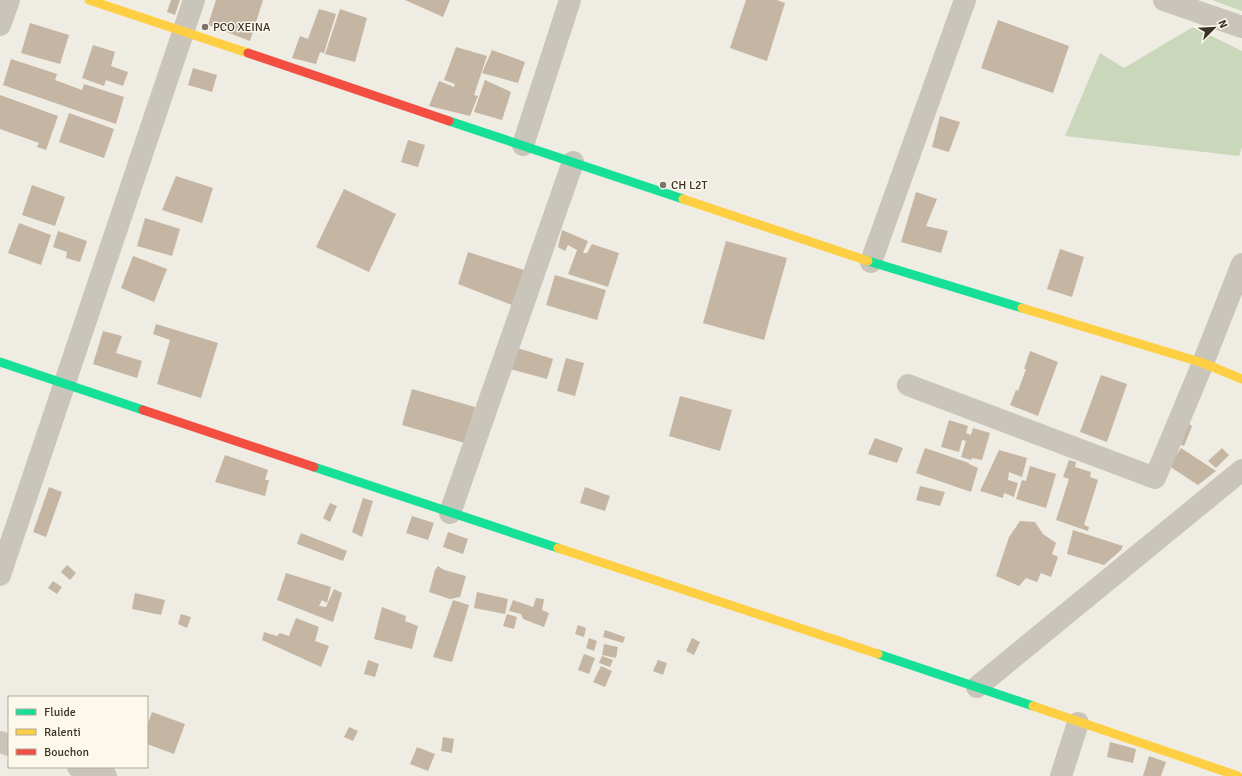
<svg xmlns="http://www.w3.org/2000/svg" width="1242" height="776" font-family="Signika,sans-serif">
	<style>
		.green { fill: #cad7bb }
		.building { fill: #c5b5a3 }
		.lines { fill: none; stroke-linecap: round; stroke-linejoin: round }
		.street { stroke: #c9c5bb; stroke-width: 22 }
		.fast { stroke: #16e098; stroke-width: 9 }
		.slow { stroke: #ffcf43; stroke-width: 9 }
		.jam { stroke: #f24e42; stroke-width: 9 }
		.poi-dot { fill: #7a7469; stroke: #fcf8ea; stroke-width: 1.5 }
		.labels { text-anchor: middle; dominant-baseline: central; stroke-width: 3; stroke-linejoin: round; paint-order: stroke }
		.poi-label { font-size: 12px; fill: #3b3328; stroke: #fcf8ea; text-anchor: start }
	</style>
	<rect width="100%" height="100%" fill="#efece3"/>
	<path class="green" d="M1212 0H1242V11Z
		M1193 27 1242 51V147L1239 156 1065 136 1100 53 1124 68Z"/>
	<path class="building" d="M171 0H180L175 15 167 12Z
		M216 0H263L250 41 208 25Z
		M405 0H450L443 17Z
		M746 0H777L785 3 767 61 730 48Z
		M319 9 336 14 324 53 320 52 316 64 292 58 300 36 308 39Z
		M340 9 367 18 355 62 325 54Z
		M998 20 1069 46 1053 93 981 68Z
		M30 23 69 35 60 64 21 53Z
		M93 45 115 52 111 66 128 72 123 86 106 80 104 86 82 78Z
		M456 47 487 56 474 95 478 96 470 116 429 106 439 81 454 87 455 84 444 80Z
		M492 50 525 62 518 83 482 73Z
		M11 59 57 74 55 80 82 90 84 84 124 97 116 124 3 85Z
		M193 68 217 75 212 92 188 85Z
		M485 80 511 92 502 120 474 112Z
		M0 95 58 116 46 150 37 147 39 143 0 129Z
		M69 113 114 129 104 158 59 142Z
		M940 116 960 122 949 152 932 147Z
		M408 140 425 145 418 167 401 162Z
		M176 176 213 188 202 223 162 210Z
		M32 185 65 197 55 226 22 215Z
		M344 189 396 214 369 272 316 247Z
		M916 192 937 199 926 226 948 231 941 253 901 242Z
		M145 218 180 229 172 256 137 246Z
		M19 223 51 235 41 265 8 253Z
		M562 230 588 241 583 253H587L592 244 619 253 608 287 568 274 577 250 568 245 565 251 558 247Z
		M58 231 87 241 80 262 66 258 67 252 53 247Z
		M726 241 787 258 764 340 703 323Z
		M1060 249 1084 257 1072 297 1047 289Z
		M468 252 524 270 512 305 458 284Z
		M133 256 167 269 154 302 121 288Z
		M555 275 606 290 597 320 546 305Z
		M156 324 218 343 201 398 157 384 170 340 153 334Z
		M103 331 122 336 116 353 142 361 137 378 93 364Z
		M511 346 553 359 547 379 506 368Z
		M1030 351 1058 362 1038 416 1010 405 1016 390 1018 391 1026 369H1024Z
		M566 358 584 363 575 396 557 391Z
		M1101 375 1127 384 1107 442 1080 432Z
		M412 389 475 407 465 443 402 425Z
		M680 396 732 410 720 451 669 436Z
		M949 420 968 426 966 433 971 435 973 428 990 433 982 460 972 458 971 460 961 457 966 441 962 440 959 452 941 447Z
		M1187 423 1192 426 1184 446 1178 444Z
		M875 438 903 448 897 463 868 454Z
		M925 448 969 463V464L978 468 971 492 916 473Z
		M1181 448 1216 471 1198 485 1169 466Z
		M1222 448 1229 455 1216 468 1208 461Z
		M999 450 1027 458 1022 477 1009 472 1008 480 1018 483 1014 497 1004 493 1003 498 980 491Z
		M225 455 268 470 265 480H269L265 496 215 482Z
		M1069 460 1076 462 1075 467 1091 472 1090 477 1098 480 1084 525 1089 527 1088 531 1056 520 1069 479 1063 477Z
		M1030 466 1056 474 1046 508 1016 499 1022 480 1026 481Z
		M920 486 945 492 940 506 916 500Z
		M49 487 62 492 46 537 33 532Z
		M585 487 610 496 605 511 580 503Z
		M363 498 373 501 362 537 352 532Z
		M330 503 337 506 330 522 323 518Z
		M412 516 434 523 428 540 406 533Z
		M1020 521 1035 522 1043 534 1056 543 1052 554 1058 557 1051 577 1041 573 1037 582 1026 578 1019 586 996 576 1009 537Z
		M1073 530 1123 546 1121 550 1104 565 1067 554Z
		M448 532 468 539 463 554 443 547Z
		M301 533 347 551 343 561 297 544Z
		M67 565 76 573 70 580 61 572Z
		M438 566 444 570 466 576 460 597 450 599 429 592 435 570Z
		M286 573 331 587 327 603 322 600 319 606 326 607 334 589 342 593 333 622 277 600Z
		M53 581 62 587 57 594 48 588Z
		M477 592 508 599 505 614 474 608Z
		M135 593 165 600 161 615 132 609Z
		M536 598 544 599 542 610 549 613 544 627 523 619 521 614 509 611 513 600 533 607Z
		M453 600 469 605 452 662 433 657Z
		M382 607 406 616 405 621 418 626 412 649 374 639Z
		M181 614 191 617 187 628 178 624Z
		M507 614 517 617 514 629 503 626Z
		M296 618 319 627 315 641 329 646 321 667 262 640 264 632 277 636 280 633 289 636Z
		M578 625 586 628 584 637 575 634Z
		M605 630 625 637 623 643 603 637Z
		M589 638 597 641 594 651 586 648Z
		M692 638 700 642 694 655 686 651Z
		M604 644 618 647 616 658 602 655Z
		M584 654 595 658 589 674 578 670Z
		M602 656 613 660 610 667 599 663Z
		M368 660 379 664 375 677 364 674Z
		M658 660 667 663 663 675 653 671Z
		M601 666 612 671 605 687 593 682Z
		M152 712 185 724 174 754 147 744V726Z
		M349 727 358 731 353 741 344 737Z
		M443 737 454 739 452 753 441 751Z
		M1110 742 1136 749 1133 763 1107 757Z
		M417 747 435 754 428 771 410 764Z
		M1149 756 1166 762 1161 776H1143Z"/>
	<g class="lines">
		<path class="street" d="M1164 0 1242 27
			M0 25 9 0
			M523 145 570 0
			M871 262 965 0
			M908 385 1155 478 1203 363 1242 264
			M450 513 573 162
			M0 575 194 0
			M977 687 1242 470
			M0 742 9 745
			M78 767 106 776
			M1061 776 1078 723"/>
		<path class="fast" d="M449 121 683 199
			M868 261 1022 308
			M0 362 143 410
			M314 467 558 548
			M878 654 1033 706"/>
		<path class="slow" d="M89 0 248 53
			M683 199 868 261
			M1022 308 1203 363 1242 379
			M558 548 878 654
			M1033 706 1238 776"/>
		<path class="jam" d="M248 53 449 121
			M143 410 314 467"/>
	</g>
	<g class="poi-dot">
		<circle cx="205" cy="27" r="4"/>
		<circle cx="663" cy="185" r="4"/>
	</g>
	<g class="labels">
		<g class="poi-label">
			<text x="213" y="27">PCO XEINA</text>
			<text x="671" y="185">CH L2T</text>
		</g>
	</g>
	<rect x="8" y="696" width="140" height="72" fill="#fcf8ea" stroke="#afa99c"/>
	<rect x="16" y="709" width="20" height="6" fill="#16e098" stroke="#afa99c"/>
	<text x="44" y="716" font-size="12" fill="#3b3328">Fluide</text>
	<rect x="16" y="729" width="20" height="6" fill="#ffcf43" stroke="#afa99c"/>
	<text x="44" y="736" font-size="12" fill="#3b3328">Ralenti</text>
	<rect x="16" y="749" width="20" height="6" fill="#f24e42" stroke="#afa99c"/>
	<text x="44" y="756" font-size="12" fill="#3b3328">Bouchon</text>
	<g transform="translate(1214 28) rotate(66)" stroke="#fcf8ea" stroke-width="3" paint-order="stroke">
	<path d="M0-3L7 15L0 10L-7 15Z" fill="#3b3328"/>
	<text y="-6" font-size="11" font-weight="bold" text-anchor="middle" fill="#3b3328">N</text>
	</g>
</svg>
